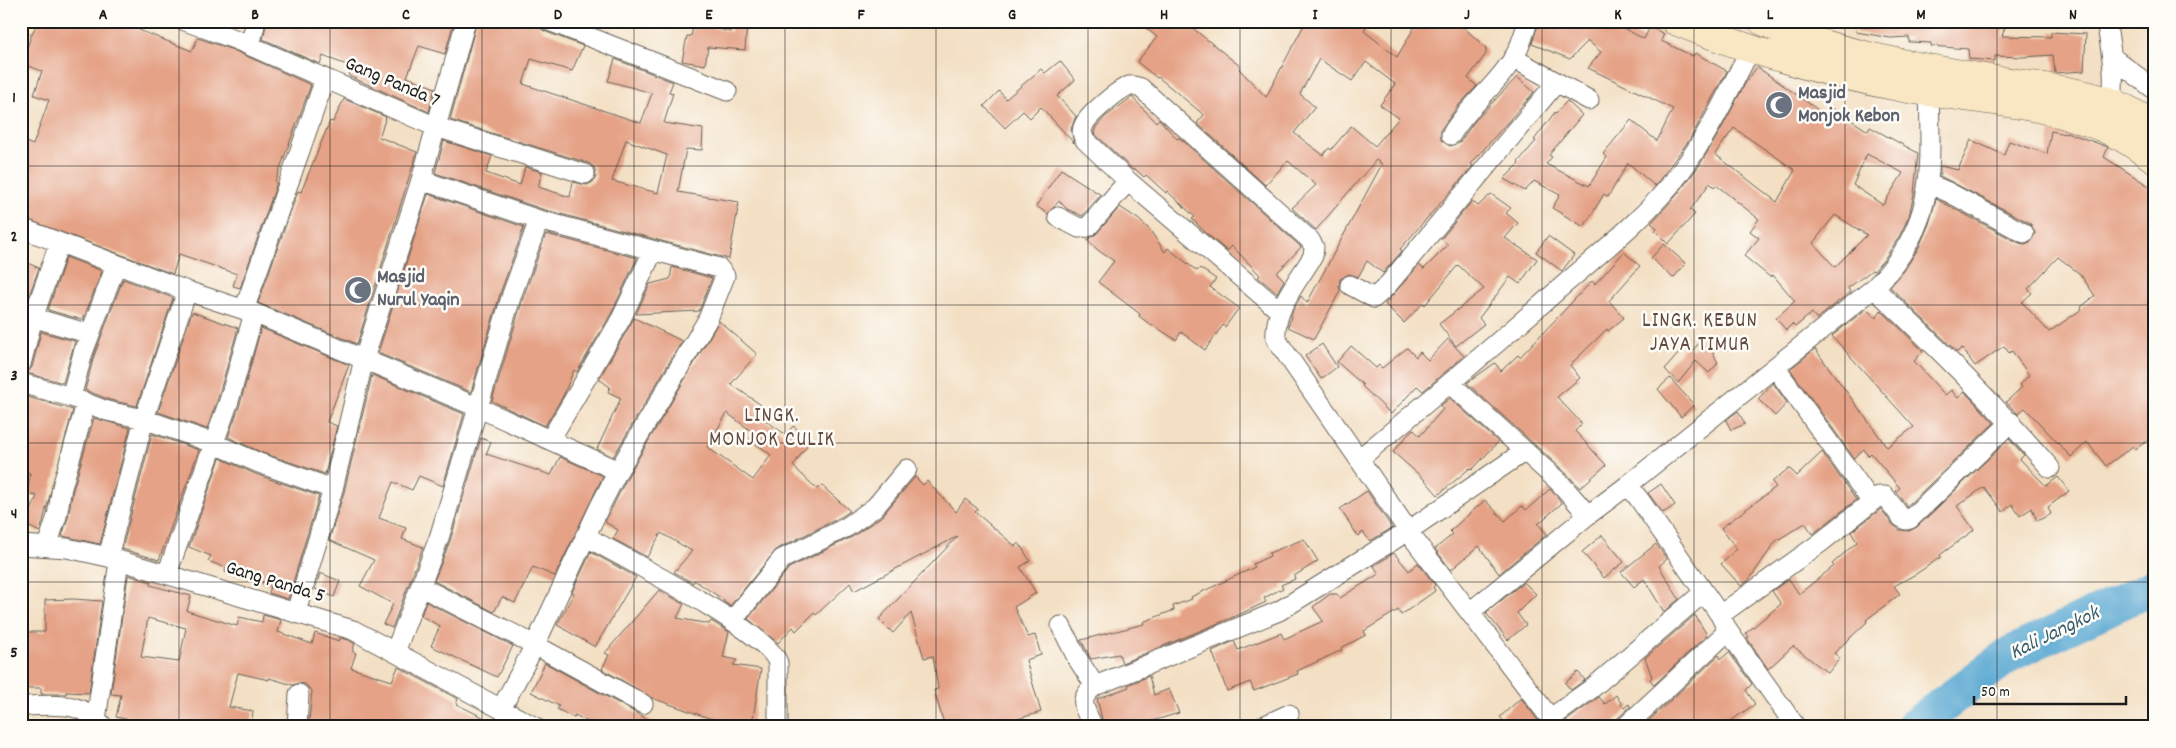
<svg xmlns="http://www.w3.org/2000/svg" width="2176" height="748" font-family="Dekko,sans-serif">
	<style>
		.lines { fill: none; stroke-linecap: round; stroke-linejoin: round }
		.river { stroke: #59a7d2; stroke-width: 36 }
		.building { fill: #e5a286; fill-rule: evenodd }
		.street-casing { stroke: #676056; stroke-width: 21 }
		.secondary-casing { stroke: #676056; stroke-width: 29 }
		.street { stroke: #fff; stroke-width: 19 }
		.secondary { stroke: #f9e7c3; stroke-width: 28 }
		.grid { fill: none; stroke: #1c1c1c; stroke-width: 1; stroke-opacity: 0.55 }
		.labels { text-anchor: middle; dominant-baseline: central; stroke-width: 5; stroke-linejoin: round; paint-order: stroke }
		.street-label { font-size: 20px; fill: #1c1c1c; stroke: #fdfcf7 }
		.worship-label { font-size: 20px; font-weight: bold; fill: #5b616d; stroke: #fdfcf7; text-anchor: start }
		.neighbourhood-label { font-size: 21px; letter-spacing: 1px; fill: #624b41; stroke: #fdfcf7 }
		.water-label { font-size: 21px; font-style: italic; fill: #375b6e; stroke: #fdfcf7 }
		.neatline { fill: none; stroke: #1c1c1c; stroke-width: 2 }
		.grid-label { font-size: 16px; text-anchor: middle; font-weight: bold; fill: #1c1c1c }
	</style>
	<rect width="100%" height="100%" fill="#fdfcf7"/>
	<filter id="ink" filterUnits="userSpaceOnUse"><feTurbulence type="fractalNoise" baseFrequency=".02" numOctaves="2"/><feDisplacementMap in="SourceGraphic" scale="10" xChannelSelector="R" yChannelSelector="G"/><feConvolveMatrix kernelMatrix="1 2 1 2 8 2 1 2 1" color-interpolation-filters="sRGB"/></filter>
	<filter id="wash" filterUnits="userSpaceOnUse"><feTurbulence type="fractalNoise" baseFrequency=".0096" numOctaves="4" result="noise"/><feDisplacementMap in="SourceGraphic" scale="20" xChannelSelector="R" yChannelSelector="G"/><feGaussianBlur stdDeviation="1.12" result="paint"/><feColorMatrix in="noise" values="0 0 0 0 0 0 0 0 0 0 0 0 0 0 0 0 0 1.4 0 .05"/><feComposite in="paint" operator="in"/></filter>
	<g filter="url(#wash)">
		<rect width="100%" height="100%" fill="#f3dfc3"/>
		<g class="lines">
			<path class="river" d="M1913 727 2010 654 2155 586"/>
		</g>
		<g id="blocks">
			<path class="building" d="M37 21H143L139 30 192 51 198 38 233 50 311 85 275 182 277 183 240 288 233 286 237 274 179 254 173 274 21 217V140L33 145 49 100 34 95 42 71 21 63Z
				M267 21H350L372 29 375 21H454L445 54 419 46 407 77 435 88 429 112 349 76 352 67 323 56 320 64 263 39Z
				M477 21H538L540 28 544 31 583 46 572 71 531 59 523 84 641 123 652 93 608 81 615 59 673 82 669 92 673 93 664 123 703 129 702 150 686 149 678 192 739 202 729 259 542 209 435 173 444 141 492 156 486 173 520 185 525 167 542 172 538 187 570 197 573 182 587 185 593 182 596 177 594 167 588 163 450 120ZM626 140 667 155 658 193 612 181Z
				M732 21H747L745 50 708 47 705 65 682 61 687 36H691L694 23 731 32Z
				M1137 21H1184L1241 67 1239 69 1266 97 1306 21H1369L1364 31 1397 57 1418 21H1457L1486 48V54L1468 78 1477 86 1457 107 1441 129V140L1450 146 1460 142 1474 122 1517 77 1534 92 1471 164 1473 166 1400 249 1402 251 1383 273 1367 261 1358 277 1349 274 1340 279 1339 285 1340 291 1314 339 1288 327 1293 310 1301 296 1307 303 1382 164 1376 160 1316 230 1292 208 1316 185 1288 161 1265 185 1197 123 1204 115 1158 77 1157 78 1137 62 1157 37ZM1319 59 1352 81 1366 62 1395 84 1380 105 1399 118 1375 146 1351 126 1331 150 1329 148 1323 155 1294 133 1315 107 1300 94Z
				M1539 21H1610L1644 39 1650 27 1664 34 1661 41 1693 56 1695 53 1727 71 1690 139 1655 186 1628 163 1608 197 1604 194 1584 227 1552 208 1560 195 1534 181 1525 191 1504 179 1519 164 1518 162 1536 141 1534 140 1555 112 1556 113 1567 101 1582 115 1549 155 1552 157 1546 164 1589 186 1607 157 1603 154 1631 120 1657 141 1673 109 1588 68 1601 52 1588 41 1570 59 1532 44Z
				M1857 21H2007L2002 36 2051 37V32L2086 34 2084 71 2055 73 2053 55 2023 57 1995 56V61L1969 59 1968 49 1931 46V43L1909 42V37L1891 38 1856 32Z
				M1060 61 1075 80 1057 96 1076 116 1071 129 1074 143 1041 107 1030 118 1023 111 1005 128 984 106 999 91 1006 99 1041 69 1045 73Z
				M1757 67 1827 116 1832 108 1868 131 1870 127 1918 153 1914 194 1909 216 1899 237 1885 258 1874 271 1872 270 1848 288 1850 292 1817 319 1812 313 1795 327 1792 324 1786 330 1776 318 1795 301 1773 275 1770 277 1744 256 1759 238 1750 231 1759 219 1716 185 1714 187 1710 183 1690 210 1695 214 1668 244 1655 231 1657 228 1651 223 1676 196 1699 166 1718 135 1746 82ZM1734 128 1795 170 1777 202 1715 154ZM1867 154 1903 173 1883 205 1853 185ZM1835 215 1867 235 1835 267 1813 243Z
				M1132 97 1156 122 1159 119 1177 139 1179 138 1182 140 1301 247 1277 273 1284 280 1277 293 1258 277 1260 275 1232 246 1227 251 1206 233 1192 219 1195 217 1167 191 1166 193 1146 175 1144 177 1135 169 1133 170 1094 133 1096 127 1105 117Z
				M344 99 386 117 379 137 417 152 357 344 258 303 298 191 301 192 330 121 333 122Z
				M2051 131 2066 134V132L2108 147 2104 157 2155 190V436L2135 449 2133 446 2106 466 2087 442 2071 457 2025 408 2018 414 2006 402 2022 387 2020 385 2029 375 2012 351 2009 353 2004 346 1975 366 1962 348 1957 352 1890 287 1904 271 1919 247 1929 224 1936 199 2019 243 2025 244 2030 242 2035 233 2030 223 1940 176V166L1958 170 1971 140 2004 155 2009 141 2047 154ZM2058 257 2080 274 2095 296 2081 307 2082 309 2049 332 2022 302 2032 293 2028 289Z
				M1061 169 1101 195 1082 216 1067 209 1059 201 1048 214 1036 206Z
				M428 194 524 227 501 291 471 392 378 353Z
				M1491 194 1511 208 1506 213 1518 223 1505 238 1537 259 1520 284 1510 277 1479 318 1484 324 1456 346 1439 324 1484 289 1458 265 1425 305 1423 303 1404 323 1385 304 1419 265 1424 269 1448 245 1441 239 1472 201 1478 206Z
				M1120 207 1138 219 1149 229 1165 252 1168 248 1197 271 1200 268 1216 279 1210 287 1239 308 1225 327 1223 325 1205 350 1181 332 1176 340 1153 325 1152 326 1139 316 1140 314 1098 282 1114 261 1099 251 1087 240 1096 234Z
				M546 234 637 258 611 314 577 372 574 370 563 396 545 426 492 401 523 298Z
				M1548 236 1574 255 1562 271 1536 252Z
				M1664 244 1686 264 1673 278 1651 258Z
				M1624 252 1640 266 1609 301 1624 318 1608 331 1607 329 1570 365 1580 378 1557 397 1582 424 1575 431 1606 465 1580 488 1568 475 1467 383 1495 363 1501 371 1518 355 1520 357 1592 281 1595 284Z
				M66 257 102 271 83 320 48 310Z
				M21 260 39 268 26 304 21 303Z
				M672 267 712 278 699 311 636 314 650 284 670 279Z
				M123 279 173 298 137 406 110 400 85 390 94 356Z
				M1866 309 1876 318 1881 310 1923 351 1914 361 1945 395 1951 390 1958 398 1965 392 1994 423 1907 506 1896 491 1900 488 1871 453 1868 456 1864 449 1854 458 1790 369 1815 349 1887 447 1914 427 1832 336Z
				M192 312 238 328 218 398 207 429 158 412Z
				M634 318 682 341 613 457 597 449 621 398 608 392 610 387 599 379Z
				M719 321 757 354 731 384 761 405 755 413 786 435 793 426 811 440 793 466 817 489 821 485 850 511 841 517 777 549 730 606 723 601 724 600 694 580 693 583 674 572 692 551 661 533 647 557 613 539 618 530 605 522 628 476ZM727 413 754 433 750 439 771 455 753 480 707 447Z
				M261 328 349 365 327 422 337 426 325 474 263 453 228 437 240 404Z
				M41 332 75 341 63 383 27 373 32 367Z
				M1705 336 1718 363 1709 373 1696 361 1678 383 1665 369 1686 345 1693 350Z
				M1448 339 1464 356 1423 391 1417 386 1391 414 1362 386 1363 385 1337 362 1351 346 1376 368 1379 365 1382 368 1407 348 1416 357 1420 352 1428 360Z
				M1322 344 1337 367 1321 379 1305 356Z
				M372 375 464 414 443 486 419 476 412 490 393 482 379 518 406 528 402 539 423 547 392 628 383 624 393 604 360 586 374 560 329 540 344 492Z
				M1670 378 1694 405 1681 417 1658 389Z
				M1773 383 1787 403 1775 416 1758 399Z
				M21 395 73 410 40 532 25 525 37 496 27 494 30 473 21 471Z
				M1450 398 1498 442 1472 470 1470 468 1438 495 1425 480 1393 452 1413 429 1420 436 1443 409 1440 406Z
				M1738 411 1745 424 1731 430 1726 420Z
				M94 418 130 428 100 544 62 536 68 518 73 490Z
				M152 434 199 450 159 560 122 549Z
				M481 438 491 442 486 454 551 475 560 457 603 476 555 576 533 567 515 603 502 597 494 612 434 581 450 541Z
				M2009 439 2024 455 2020 459 2046 486 2058 477 2069 491 2048 507 2051 514 2037 521 2032 508 2020 516 2012 504 2003 512 1984 487 1957 506 1974 530 1940 555 1941 557 1916 574 1894 586 1900 594 1866 620 1867 622 1834 653 1840 658 1828 673 1793 646 1768 669 1747 638 1749 637 1746 633 1781 604 1772 591 1789 579 1799 594 1834 566 1832 564 1857 542 1851 532 1881 509 1892 524 1900 530 1909 531 1917 527Z
				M1822 452 1856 500 1813 534 1805 523 1776 541 1749 580 1741 586 1721 564 1737 549 1721 528 1776 487 1772 482 1789 468 1797 476Z
				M220 458 255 474 319 496 288 599 269 593 271 585 225 572 226 568 208 561 211 556 189 547Z
				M915 477 923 485 927 481 956 512 965 499 978 509 975 512 1015 546 1019 543 1030 561 1020 567 1036 593 1014 607 1028 637 1035 635 1041 655 1026 660 1041 712 997 725V722L969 727H945L934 690 938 689 933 656 924 658 911 613 893 633 879 619 958 536 854 591 850 583 816 615 814 613 796 631 793 627 778 643 748 619 789 568 852 537 882 516Z
				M1661 484 1675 505 1663 513 1648 493Z
				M1550 489 1562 503 1538 524 1547 534 1499 574 1479 546 1451 570 1435 549 1453 534 1450 531 1485 500 1505 521 1522 506 1526 510Z
				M1367 491 1392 528 1370 541 1363 532 1358 536 1340 509Z
				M1602 535 1624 562 1604 578 1582 552Z
				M1304 539 1318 561 1294 576 1295 579 1281 585 1283 588 1264 598 1266 602 1238 615 1122 663 1119 654 1091 659 1081 640 1144 624 1143 622 1174 610 1173 606 1192 599 1191 597 1255 567 1253 564 1270 556 1269 553Z
				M1656 544 1667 559 1659 566 1679 599 1664 612 1644 579 1634 587 1621 572Z
				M591 552 636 577 595 647 557 625 574 593 572 592Z
				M1394 553 1409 571 1418 563 1435 585 1433 587 1435 591 1401 615 1398 610 1364 631 1366 635 1341 648 1342 650 1297 671 1298 674 1254 691 1250 682 1227 691 1212 651 1234 641 1238 650 1281 633 1284 639 1323 621 1313 607 1330 594H1337L1340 598 1379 574 1374 566Z
				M320 573 340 581 334 597 315 589Z
				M128 575 151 582 150 585 191 596 187 611 237 626 239 617 262 622 263 615 281 620 278 632 312 644 315 633 339 641 340 638 349 640 355 644 352 651 356 653 351 668 392 681 398 667 458 699 456 704 503 727H322L309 721 312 691 305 684 299 683 293 685 269 678V680L238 673 229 707 253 711 251 727H163L116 717 121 695 111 694ZM148 618 186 628 179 662 141 657Z
				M1524 582 1536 594 1517 613 1526 625 1508 640 1486 613Z
				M659 590 684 604 677 618 709 624 711 621 729 632 723 657 737 660 733 665 761 669 752 724 738 722 737 725 709 718 652 698 602 669 609 655 605 653Z
				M73 599 102 601 89 693 66 692V694H41V688H21V632H45V600Z
				M426 602 513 646 497 677 431 646 440 626 421 616Z
				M1695 615 1707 635 1654 685 1650 679 1652 677 1645 658Z
				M1729 652 1752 684 1746 690 1755 704 1722 727H1642L1719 655 1721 659Z
				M545 663 638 714 662 727H597L575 715 574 718 557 709 559 706 531 692Z
				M1578 672 1585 680 1571 690 1565 683Z
				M1149 676 1154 695 1169 689 1179 713 1132 727H1104L1097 699 1129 687 1128 685Z
				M1616 695 1624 708 1629 704 1630 707 1617 719 1614 727H1568L1566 721 1599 697 1605 704Z
				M1521 698 1543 727H1509L1500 717Z"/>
		</g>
	</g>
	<g filter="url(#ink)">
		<use href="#blocks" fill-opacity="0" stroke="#676056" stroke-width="1"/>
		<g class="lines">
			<g class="street-casing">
				<path id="street" d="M185 21 237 40 436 127 585 174
					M549 21 727 91
					M2106 21C2111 50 2118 84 2109 113
					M250 46 256 21
					M2112 57 2155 90
					M1513 58 1589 100
					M1929 91C1931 173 1936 225 1874 288 1936 346 1995 404 2050 468
					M1451 135C1468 106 1497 86 1514 57 1521 46 1524 34 1528 21
					M421 180 539 220 719 268 725 276 708 319 618 471 600 506 535 645 501 709
					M1929 184 1948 192 2024 233
					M1058 217 1079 228 1088 227 1128 181
					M21 228 187 291 254 313 477 407 618 471
					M1350 285 1374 298 1386 287 1556 83
					M244 310 325 79
					M1280 311 1128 181 1085 140C1082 135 1081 130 1084 125 1088 115 1119 89 1129 86 1133 85 1137 87 1141 88L1310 240 1314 247 1313 256C1299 280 1273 309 1276 339L1416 542 1557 727
					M21 314 90 334
					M21 364 33 318 59 244
					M21 383 71 397 107 411 144 419 213 443 259 463 333 489
					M1451 384 1560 483 1588 515 1628 485 1639 499 1720 615 1728 631 1796 727
					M71 397 83 353 116 265
					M550 440 621 319 653 251
					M1359 459C1429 401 1498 343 1567 282 1604 250 1649 214 1679 174 1708 136 1728 93 1750 50
					M1628 485 1775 367
					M1871 501 1775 367 1874 288
					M585 536C620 556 768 631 778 663V727
					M21 545 67 548 108 557 353 630 535 727
					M47 546 57 516 62 487 86 404
					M108 557 144 419 187 291
					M167 574 229 401 254 313
					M421 587 535 645 643 704
					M296 612 333 489 364 359 421 180 466 21
					M1470 612 1588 515
					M1720 615 1820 543 1879 496H1885L1901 517 1906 520 1910 519 2011 422
					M733 620 782 559 847 527 875 507 907 469
					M1061 626 1077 658 1095 686
					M395 652 439 538 512 294 539 220
					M21 706C53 706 80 699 103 726
					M1551 718 1591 689 1703 593
					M95 727 119 561
					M297 727 299 694
					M1093 727C1085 708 1076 700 1095 686L1279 611 1408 531 1525 451
					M1261 727 1289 714
					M1625 727 1728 631"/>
			</g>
			<g class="secondary-casing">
				<path id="secondary" d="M1675 21C1749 51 1825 73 1903 88 1970 100 2040 101 2103 128 2121 135 2138 148 2155 159
					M1762 21C1832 53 1910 65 1985 78 2027 85 2072 89 2112 102 2127 108 2141 117 2155 126
					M21 23 22 21"/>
			</g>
			<use href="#street" class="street"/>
			<use href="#secondary" class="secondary"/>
		</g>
	</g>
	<path class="grid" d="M179 21V727M330 21V727M482 21V727M634 21V727M785 21V727M936 21V727M1088 21V727M1240 21V727M1391 21V727M1542 21V727M1694 21V727M1845 21V727M1997 21V727M21 166H2155M21 305H2155M21 443H2155M21 582H2155"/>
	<defs>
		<g id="mosque-disc" transform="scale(1.4375)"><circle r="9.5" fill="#6b7280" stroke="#fdfcf7"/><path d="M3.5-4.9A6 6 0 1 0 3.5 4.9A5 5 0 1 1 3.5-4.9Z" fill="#fff"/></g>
	</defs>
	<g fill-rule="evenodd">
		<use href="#mosque-disc" x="1779" y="105"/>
		<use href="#mosque-disc" x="358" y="290"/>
	</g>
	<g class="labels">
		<g class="street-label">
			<text transform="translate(392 83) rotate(23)">Gang Panda 7</text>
			<text transform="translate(275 583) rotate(17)">Gang Panda 5</text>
		</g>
		<g class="worship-label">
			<text x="1798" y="94">Masjid<tspan x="1798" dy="23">Monjok Kebon</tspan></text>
			<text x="377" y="278">Masjid<tspan x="377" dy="23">Nurul Yaqin</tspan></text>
		</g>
		<g class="neighbourhood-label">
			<text x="1700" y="322">LINGK. KEBUN<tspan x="1700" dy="24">JAYA TIMUR</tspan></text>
			<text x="772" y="417">LINGK.<tspan x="772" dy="24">MONJOK CULIK</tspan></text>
		</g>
		<g class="water-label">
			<text transform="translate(2055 634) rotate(-26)">Kali Jangkok</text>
		</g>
	</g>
	<rect width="2176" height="748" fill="none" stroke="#fdfcf7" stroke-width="55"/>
	<path d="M1974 696v8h152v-8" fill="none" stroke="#1c1c1c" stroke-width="2.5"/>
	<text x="1981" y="696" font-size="15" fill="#1c1c1c" stroke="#fdfcf7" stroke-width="4" paint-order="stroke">50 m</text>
	<rect x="28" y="28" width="2120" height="692" class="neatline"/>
	<g class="grid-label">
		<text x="103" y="19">A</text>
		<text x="255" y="19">B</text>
		<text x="406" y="19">C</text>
		<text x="558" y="19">D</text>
		<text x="709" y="19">E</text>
		<text x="861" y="19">F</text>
		<text x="1012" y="19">G</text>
		<text x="1164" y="19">H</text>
		<text x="1315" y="19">I</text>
		<text x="1467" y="19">J</text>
		<text x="1618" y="19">K</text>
		<text x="1770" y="19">L</text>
		<text x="1921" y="19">M</text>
		<text x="2073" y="19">N</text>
		<text x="14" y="102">1</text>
		<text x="14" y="241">2</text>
		<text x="14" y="380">3</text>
		<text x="14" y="518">4</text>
		<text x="14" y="657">5</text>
	</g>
</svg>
